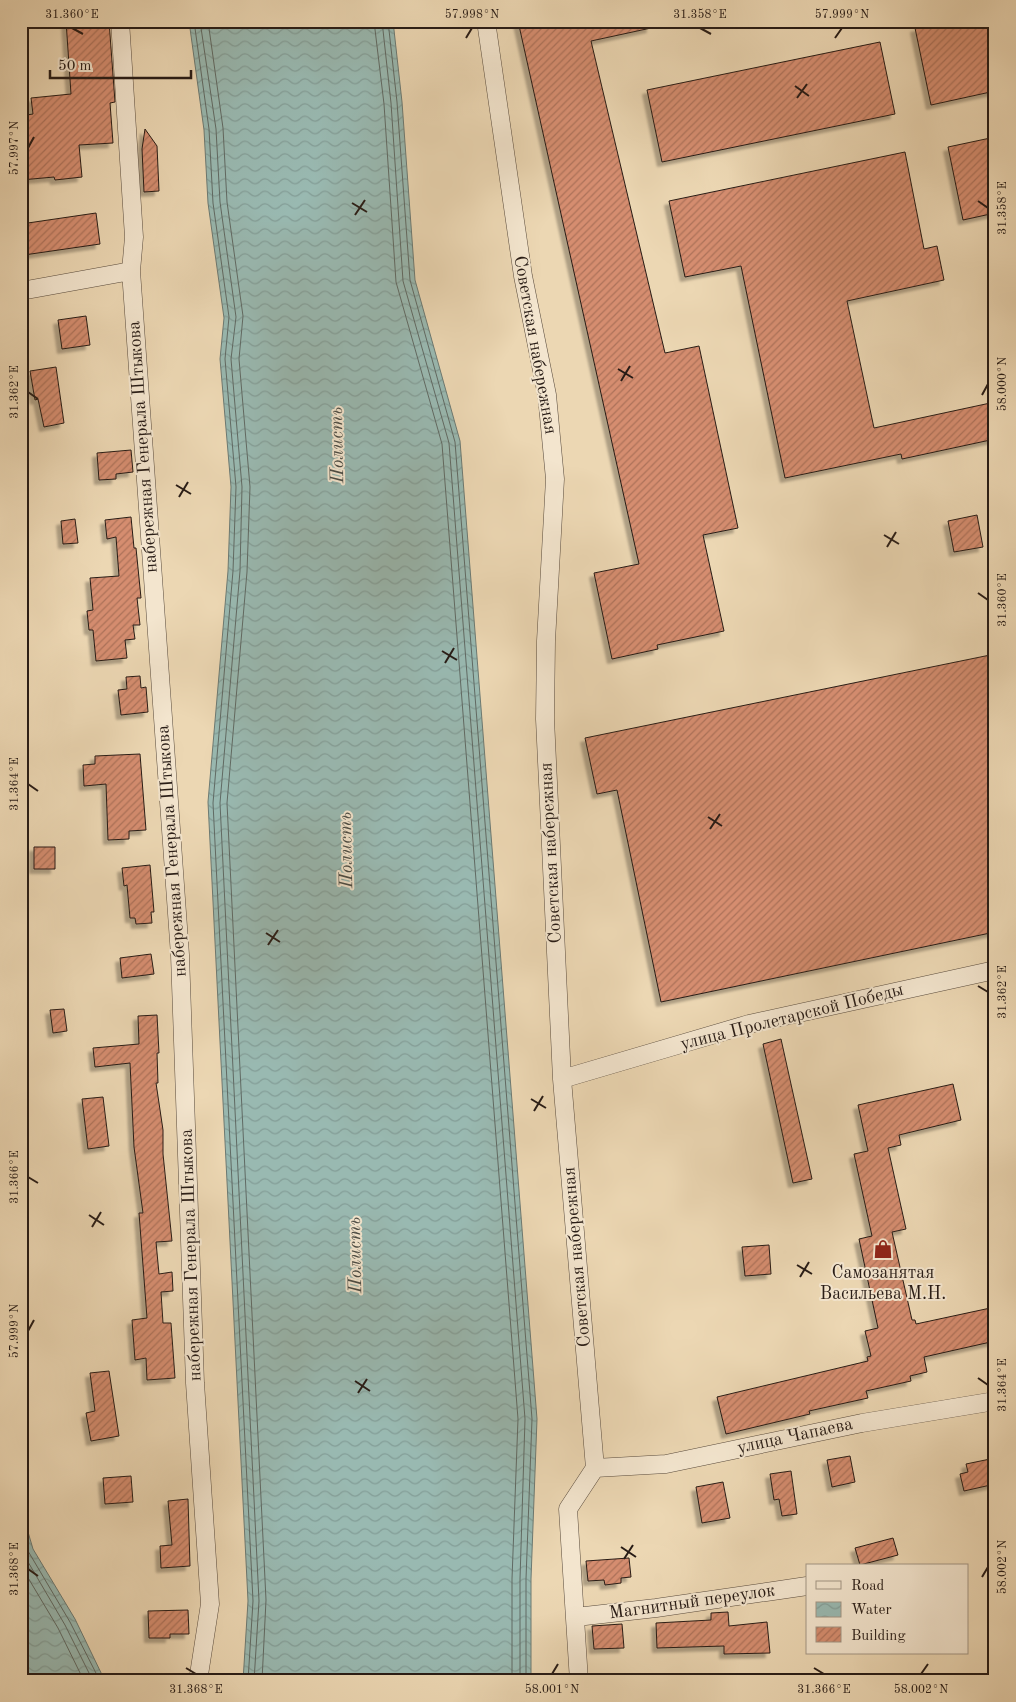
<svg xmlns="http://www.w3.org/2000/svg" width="1016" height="1702" font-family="'Old Standard TT',serif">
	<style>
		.water { fill: url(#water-waves); stroke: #6c7a73 }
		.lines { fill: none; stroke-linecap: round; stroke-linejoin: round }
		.shore { stroke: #606a64; stroke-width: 1 }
		.building { fill: url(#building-hatch); stroke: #281c16; filter: url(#shadow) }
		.street-casing { stroke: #594b3d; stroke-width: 19 }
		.street { stroke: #f3e5ce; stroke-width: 18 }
		.ticks { fill: none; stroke: #281c16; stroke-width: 2 }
		.labels { text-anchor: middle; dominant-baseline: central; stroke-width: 4; stroke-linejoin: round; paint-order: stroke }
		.street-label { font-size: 18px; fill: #281c16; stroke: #f3e5ce }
		.poi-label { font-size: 18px; fill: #281c16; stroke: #f3e5ce }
		.water-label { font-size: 19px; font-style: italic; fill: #4a4b44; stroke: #f3e5ce }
		.neatline { fill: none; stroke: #281c16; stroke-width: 2 }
		.ticks-label { font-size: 12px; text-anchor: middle; fill: #281c16 }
	</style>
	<defs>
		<pattern id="water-waves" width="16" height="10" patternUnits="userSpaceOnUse" patternTransform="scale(1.25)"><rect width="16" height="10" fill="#99b9b1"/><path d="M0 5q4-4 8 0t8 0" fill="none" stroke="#849e98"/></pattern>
		<pattern id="building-hatch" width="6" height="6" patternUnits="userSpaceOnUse" patternTransform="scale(1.25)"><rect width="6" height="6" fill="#d58d6f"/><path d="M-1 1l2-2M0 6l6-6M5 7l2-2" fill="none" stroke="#ad725a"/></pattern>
		<filter id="shadow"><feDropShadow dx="-4.5" dy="4.5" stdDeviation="1" flood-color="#0004"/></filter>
	</defs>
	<rect width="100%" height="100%" fill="#ecd7b3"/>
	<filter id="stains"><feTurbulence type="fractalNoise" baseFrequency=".004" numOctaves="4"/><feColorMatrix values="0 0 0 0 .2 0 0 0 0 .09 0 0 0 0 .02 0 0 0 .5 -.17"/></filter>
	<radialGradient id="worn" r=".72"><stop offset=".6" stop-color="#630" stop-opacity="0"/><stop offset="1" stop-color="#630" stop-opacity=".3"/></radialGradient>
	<path class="water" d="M189 21H393L402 102 415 280 460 441 537 1419 531 1579V1681H243L248 1601 208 802 228 571 231 487 220 359 224 318 208 203 204 130Z
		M21 1508 33 1549 75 1619 105 1681 21 1679Z"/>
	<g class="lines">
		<path class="shore" d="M194 21 209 129 213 203 229 317 225 359 236 487 233 571 213 803 253 1601 248 1681
			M200 21 216 129 220 202 236 317 231 359 242 487 240 571 220 803 259 1601 254 1681
			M208 21 223 128 227 202 243 316 239 359 250 487 247 572 227 803 266 1600 262 1681
			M374 21 384 104 396 282 442 444 518 1419 512 1579V1681
			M382 21 391 103 403 281 449 443 525 1419 520 1579V1681
			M388 21 397 102 410 280 455 442 532 1419 526 1579V1681
			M21 1527 28 1551 70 1622 100 1681
			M21 1550 65 1625 93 1681
			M21 1566 58 1628 84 1681"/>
	</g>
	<path class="building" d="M66 21H109L115 102 110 103 113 143 79 145 82 177 55 180 54 177 21 180V116L33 114 31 98 71 94Z
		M518 21H650L651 28 591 41 665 353 699 346 738 528 703 535 724 631 657 645 658 649 612 659 594 573 639 564Z
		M950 21H995V91L931 105 915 28Z
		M880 42 895 114 662 162 647 90Z
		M145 129 157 146 159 191 144 192 142 149Z
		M995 137V213L963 220 948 147Z
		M905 152 924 249 937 246 944 280 847 301 874 428 995 402V439L902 459 901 454 785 478 741 266 685 277 669 201Z
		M96 213 100 244 24 255 21 224Z
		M86 316 90 345 62 349 58 320Z
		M56 367 64 423 44 427 38 399 35 400 30 371Z
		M131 450 133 472 116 474V479L99 480 97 453Z
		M977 515 983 547 954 552 948 521Z
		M131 517 134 548H136L141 598H137L140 625H133L135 639 125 640 127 658 96 661 93 630H89L87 611 93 610 90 578 119 576 116 537 107 539 105 520Z
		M75 519 78 543 63 544 61 521Z
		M995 654V932L661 1002 617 790 597 794 585 738Z
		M140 676 141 688 146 687 148 712 121 715 118 690 127 689 126 677Z
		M140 754 146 830 129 831V839L108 840 106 784 84 786 83 765 95 764V756Z
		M34 847H55V869H34Z
		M150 865 154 912H151L152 923 136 924 135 918H130L127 885 124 886 122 868Z
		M151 954 154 974 122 978 120 958Z
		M64 1009 67 1031 53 1033 50 1010Z
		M157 1015 159 1053H157L158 1083H156L163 1130V1154L172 1241 156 1242 159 1274 172 1272 173 1291 161 1292 163 1323H171L175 1378 147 1380 146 1358 135 1360 132 1320 147 1318 139 1213H143L134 1147 130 1063 95 1067 93 1048 139 1044 138 1016Z
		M781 1039 812 1179 793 1183 763 1044Z
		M953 1084 961 1120 899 1135 901 1145 888 1148 906 1229 892 1232 912 1320H915L916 1324 995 1307V1341L924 1357 927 1372 910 1376 911 1381 866 1391 868 1398 809 1411 810 1414 726 1434 717 1397 868 1361 867 1357 871 1356 865 1331 878 1328 859 1239 872 1236 854 1154 868 1151 858 1105Z
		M103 1097 109 1146 88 1149 82 1099Z
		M769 1245 771 1274 745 1276 742 1247Z
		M109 1371 119 1436 91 1441 86 1413 95 1411 90 1373Z
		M850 1456 855 1482 832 1487 827 1460Z
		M995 1458V1484L964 1491 960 1474 968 1472 966 1464Z
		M791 1471 797 1514 782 1516 779 1499 774 1500 770 1474Z
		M131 1476 133 1502 105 1504 103 1478Z
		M723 1482 730 1518 702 1523 696 1487Z
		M188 1499 190 1566 161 1568 160 1546 172 1545 168 1501Z
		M893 1538 898 1555 860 1565 855 1548Z
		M629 1558 631 1577 621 1578V1583L605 1585 604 1580 588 1581 586 1561Z
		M188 1610 189 1634H170V1638H149L148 1611Z
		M728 1612 729 1626 767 1622 770 1653 724 1654V1646L657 1648 656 1623 711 1620V1613Z
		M622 1624 624 1648 594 1649 592 1626Z"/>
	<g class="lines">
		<g class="street-casing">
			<path id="street" d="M120 21 134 237 131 271 180 955 195 1383 210 1604 198 1681
				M486 21 523 276 547 395 555 479 546 641 545 719 562 1079 595 1468 568 1509 579 1681
				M21 291 131 271
				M562 1079 749 1024 995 970
				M595 1468 666 1464 862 1423 995 1401
				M576 1617 656 1608 807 1586"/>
		</g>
		<use href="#street" class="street"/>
	</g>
	<path class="ticks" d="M72 28 83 34M700 28 711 34M466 38 472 28M835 38 842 28M795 86 809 96M797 98 807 84M28 148 34 137M978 201 988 208M352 203 367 212M355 215 365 200M618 369 633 378M621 381 630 366M28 392 38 399M982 395 988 384M176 485 191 494M179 497 188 482M884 535 899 544M887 547 896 532M978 593 988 600M442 651 457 660M445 663 454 648M28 784 38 791M708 817 722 826M710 829 720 814M266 933 280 942M268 945 278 930M978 986 988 992M531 1099 546 1108M534 1111 543 1096M28 1177 38 1183M89 1215 104 1225M92 1227 101 1212M797 1265 812 1274M800 1277 809 1262M28 1331 34 1320M978 1378 988 1385M355 1381 370 1391M358 1393 367 1379M621 1547 636 1557M624 1559 633 1545M28 1569 38 1576M982 1577 988 1567M186 1668 196 1674M814 1668 824 1674M552 1674 558 1664M921 1674 928 1664"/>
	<defs>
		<g id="shop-bare" transform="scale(1.5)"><path d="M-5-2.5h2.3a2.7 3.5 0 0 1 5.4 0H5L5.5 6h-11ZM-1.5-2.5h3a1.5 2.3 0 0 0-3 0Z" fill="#8f2418" stroke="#f3e5ce" stroke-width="2.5" paint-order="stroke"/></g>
	</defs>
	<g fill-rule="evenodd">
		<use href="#shop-bare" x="883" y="1249"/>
	</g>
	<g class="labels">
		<g class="street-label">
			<text transform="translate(535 345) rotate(80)">Советская набережная</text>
			<text transform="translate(143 447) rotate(-94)">набережная Генерала Штыкова</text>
			<text transform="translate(172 851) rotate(-94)">набережная Генерала Штыкова</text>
			<text transform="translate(551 853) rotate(-93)">Советская набережная</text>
			<text transform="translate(792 1017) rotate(-14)">улица Пролетарской Победы</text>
			<text transform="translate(191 1255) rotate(-92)">набережная Генерала Штыкова</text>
			<text transform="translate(577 1257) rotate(-95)">Советская набережная</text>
			<text transform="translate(795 1436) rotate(-12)">улица Чапаева</text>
			<text transform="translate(692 1602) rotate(-8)">Магнитный переулок</text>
		</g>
		<g class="poi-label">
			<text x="883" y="1273">Самозанятая<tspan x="883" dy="21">Васильева М.Н.</tspan></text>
		</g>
		<g class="water-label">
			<text transform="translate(338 445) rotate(-91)">Полисть</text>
			<text transform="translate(347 850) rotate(-91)">Полисть</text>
			<text transform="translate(356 1255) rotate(-91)">Полисть</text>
		</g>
	</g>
	<rect width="1016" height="1702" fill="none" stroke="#ecd7b3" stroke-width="55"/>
	<rect x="806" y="1564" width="162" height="90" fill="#f3e5ce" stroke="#a29584"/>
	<rect x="816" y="1581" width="25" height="8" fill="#f3e5ce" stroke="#a29584"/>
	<text x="851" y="1590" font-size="15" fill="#281c16">Road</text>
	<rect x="816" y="1602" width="25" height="15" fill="url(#water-waves)" stroke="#a29584"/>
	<text x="851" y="1614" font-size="15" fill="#281c16">Water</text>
	<rect x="816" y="1627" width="25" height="15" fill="url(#building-hatch)" stroke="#a29584"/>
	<text x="851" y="1640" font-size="15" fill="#281c16">Building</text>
	<path d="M50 70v8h141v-8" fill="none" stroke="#281c16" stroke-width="2.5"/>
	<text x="58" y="70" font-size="15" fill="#281c16" stroke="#f3e5ce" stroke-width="4" paint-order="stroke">50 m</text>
	<rect x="28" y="28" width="960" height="1646" class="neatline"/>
	<g class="ticks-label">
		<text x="72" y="18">31.360°E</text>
		<text x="472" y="18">57.998°N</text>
		<text x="700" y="18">31.358°E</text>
		<text x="842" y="18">57.999°N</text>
		<text transform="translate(14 148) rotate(-90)" y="4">57.997°N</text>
		<text transform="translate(1002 208) rotate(-90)" y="4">31.358°E</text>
		<text transform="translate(1002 384) rotate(-90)" y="4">58.000°N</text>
		<text transform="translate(14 392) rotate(-90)" y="4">31.362°E</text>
		<text transform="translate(1002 600) rotate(-90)" y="4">31.360°E</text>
		<text transform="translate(14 784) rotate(-90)" y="4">31.364°E</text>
		<text transform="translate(1002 992) rotate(-90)" y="4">31.362°E</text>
		<text transform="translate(14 1177) rotate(-90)" y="4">31.366°E</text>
		<text transform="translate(14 1331) rotate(-90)" y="4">57.999°N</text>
		<text transform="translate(1002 1385) rotate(-90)" y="4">31.364°E</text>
		<text transform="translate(1002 1567) rotate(-90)" y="4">58.002°N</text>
		<text transform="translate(14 1569) rotate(-90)" y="4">31.368°E</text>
		<text x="196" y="1693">31.368°E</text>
		<text x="552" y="1693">58.001°N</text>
		<text x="824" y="1693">31.366°E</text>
		<text x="921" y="1693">58.002°N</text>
	</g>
	<rect width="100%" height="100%" filter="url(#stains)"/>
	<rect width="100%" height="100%" fill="url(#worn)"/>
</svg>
